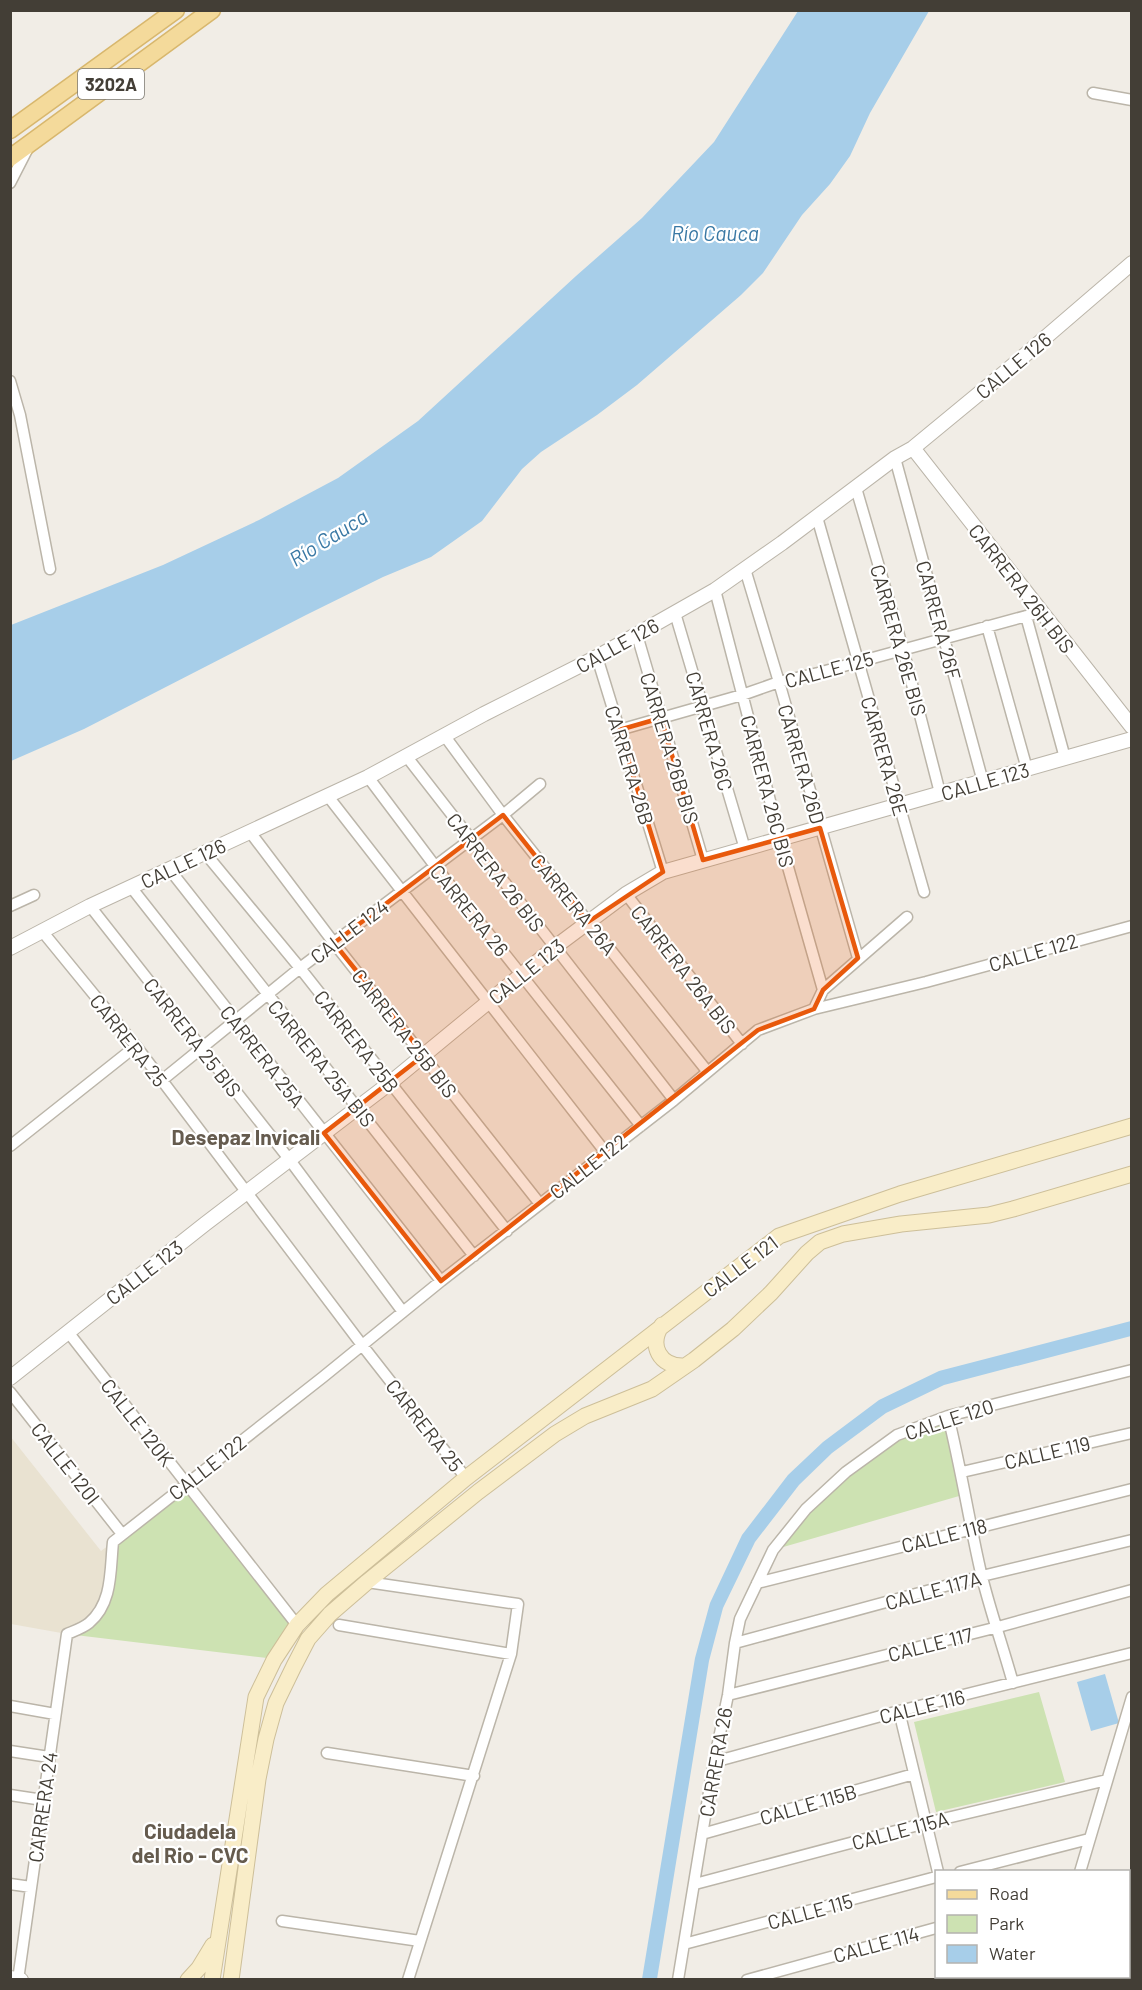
<svg xmlns="http://www.w3.org/2000/svg" width="1142" height="1990" font-family="Barlow,sans-serif">
	<style>
		.education { fill: #e9e2d1 }
		.green { fill: #cde2b2 }
		.water { fill: #a7cee9 }
		.lines { fill: none; stroke-linecap: round; stroke-linejoin: round }
		.minor-casing { stroke: #bbb5a9; stroke-width: 13 }
		.tertiary-casing { stroke: #bbb5a9; stroke-width: 16 }
		.secondary-casing { stroke: #cdbf99; stroke-width: 17 }
		.primary-casing { stroke: #d8b76d; stroke-width: 19 }
		.minor { stroke: #fff; stroke-width: 10 }
		.tertiary { stroke: #fff; stroke-width: 14 }
		.secondary { stroke: #f9edc8; stroke-width: 15 }
		.primary { stroke: #f4da9b; stroke-width: 16 }
		.marked { fill: #e8590c; fill-opacity: 0.2; stroke: #e8590c; stroke-width: 4.5; stroke-linejoin: round }
		.labels { text-anchor: middle; dominant-baseline: central; stroke-width: 4.5; stroke-linejoin: round; paint-order: stroke }
		.shield { fill: #fff; stroke: #7b7872; stroke-width: 1.5 }
		.shield-label { font-size: 18px; font-weight: bold; fill: #433e36 }
		.street-label { font-size: 20px; fill: #433e36; stroke: #fff }
		.water-label { font-size: 21px; font-style: italic; fill: #3978a4; stroke: #fff }
		.neighbourhood-label { font-size: 21px; font-weight: bold; fill: #655b4e; stroke: #fff }
	</style>
	<rect width="100%" height="100%" fill="#f1ede6"/>
	<path class="education" d="M10 1436 101 1551 113 1542 100 1611 67 1634 11 1624Z"/>
	<path class="green" d="M948 1416 966 1494 773 1550 806 1509 897 1435Z
		M186 1484 293 1621 267 1658 67 1634 100 1611 113 1542Z
		M1039 1692 1065 1782 936 1812 914 1722Z"/>
	<path class="water" d="M798 11H929L870 113 850 156 830 184 802 215 763 273 741 295 637 385 597 415 541 452 522 469 482 521 431 557 383 577 306 615 84 729 11 761V625L163 565 259 520 338 478 418 421 576 276 642 218 714 142Z
		M1131 1321V1336L944 1385 886 1413 832 1453 799 1485 755 1542 723 1608 709 1661 657 1979H642L695 1658 710 1603 742 1535 788 1475 823 1442 879 1400 939 1371Z
		M1105 1674 1119 1723 1091 1731 1077 1682Z"/>
	<g class="lines">
		<g class="minor-casing">
			<path id="minor" d="M1093 93 1132 100
				M10 183 29 146
				M10 381 20 415 50 569
				M895 458 983 782
				M856 488 903 649 940 793
				M817 517 924 892
				M745 569 779 682 858 958
				M715 590 780 839 823 990
				M675 613 745 849
				M1026 616 1065 758
				M987 626 1027 769
				M637 635 703 860
				M597 657 663 872
				M619 730 742 695 779 682 818 673 1041 612
				M444 735 503 815 707 1071
				M407 757 674 1100
				M368 777 435 866 641 1126
				M327 795 606 1153
				M250 832 334 943 540 1204
				M205 853 300 968 507 1231
				M170 870 474 1256
				M131 887 441 1281
				M626 894 742 1044
				M10 906 34 895
				M90 906 289 1159 403 1312
				M42 931 136 1046 362 1345 466 1478
				M814 1009 823 990 907 917
				M161 1081 300 968 503 815 540 784
				M10 1146 136 1046
				M68 1332 297 1625
				M10 1392 122 1534
				M948 1416C961 1468 969 1521 981 1573 990 1610 1003 1647 1013 1683
				M962 1472 1132 1433
				M367 1582 518 1604 511 1654 408 1980
				M757 1583 1132 1489
				M339 1625 511 1654
				M735 1643 982 1576 1132 1540
				M728 1695 998 1627 1132 1590
				M10 1706 55 1714
				M899 1711 938 1872
				M10 1751 49 1757
				M327 1753 474 1776
				M714 1762 899 1711 1132 1653
				M10 1795 43 1800
				M702 1834 914 1774
				M960 1872 1089 1839
				M1080 1872 1132 1697
				M10 1884 31 1887
				M695 1884 926 1823 1107 1780
				M282 1921 420 1941
				M1128 1938 1132 1927
				M684 1944 936 1877
				M965 1976 966 1980
				M18 1980 67 1634C74 1631 83 1628 89 1623 113 1603 110 1570 113 1542L323 1377 441 1281 674 1100 758 1030 814 1009 926 982 1132 926
				M678 1980 714 1762 728 1695 735 1643 740 1619 773 1550 806 1509 846 1472 897 1435 948 1416 1132 1370
				M747 1980 936 1928
				M942 1980 953 1976
				M1048 1980 1049 1976
				M1117 1980 1118 1976"/>
		</g>
		<g class="tertiary-casing">
			<path id="tertiary" d="M913 448 1132 727
				M10 948 90 906 368 777 484 714 597 657 715 590 782 543 895 458 913 448 1004 373 1132 263
				M10 1378 205 1224 390 1083 555 947 626 894 663 872 1132 739
				M10 1978 21 1980"/>
		</g>
		<g class="secondary-casing">
			<path id="secondary" d="M662 1325C648 1345 660 1367 684 1366
				M188 1980 199 1968 213 1945
				M212 1980 256 1697 274 1660 297 1625 327 1594 466 1478 779 1236 900 1194 1132 1126
				M231 1980 258 1779 266 1739 276 1703 294 1666 308 1639 330 1614 367 1582 478 1492 555 1434 585 1416 652 1389 694 1360 733 1329 771 1293 807 1253 820 1242 843 1234 901 1224 989 1215 1013 1209 1132 1174"/>
		</g>
		<g class="primary-casing">
			<path id="primary" d="M10 130 176 10
				M10 158 212 10"/>
		</g>
		<use href="#minor" class="minor"/>
		<use href="#tertiary" class="tertiary"/>
		<use href="#secondary" class="secondary"/>
		<use href="#primary" class="primary"/>
	</g>
	<path class="marked" d="M661 718 703 860 820 828 858 958 823 990 814 1009 758 1030 441 1281 324 1133 424 1055 334 943 503 815 588 922 663 872 619 730Z"/>
	<g class="labels">
		<rect class="shield" x="78" y="69" width="66" height="30" rx="4.5"/>
		<g class="shield-label">
			<text x="111" y="84">3202A</text>
		</g>
		<g class="street-label">
			<text transform="translate(1013 365) rotate(-40)">CALLE 126</text>
			<text transform="translate(1022 588) rotate(52)">CARRERA 26H BIS</text>
			<text transform="translate(939 620) rotate(75)">CARRERA 26F</text>
			<text transform="translate(899 640) rotate(74)">CARRERA 26E BIS</text>
			<text transform="translate(617 645) rotate(-29)">CALLE 126</text>
			<text transform="translate(829 669) rotate(-15)">CALLE 125</text>
			<text transform="translate(710 731) rotate(74)">CARRERA 26C</text>
			<text transform="translate(670 748) rotate(73)">CARRERA 26B BIS</text>
			<text transform="translate(885 756) rotate(74)">CARRERA 26E</text>
			<text transform="translate(802 764) rotate(74)">CARRERA 26D</text>
			<text transform="translate(630 765) rotate(73)">CARRERA 26B</text>
			<text transform="translate(985 781) rotate(-16)">CALLE 123</text>
			<text transform="translate(768 791) rotate(75)">CARRERA 26C BIS</text>
			<text transform="translate(183 863) rotate(-25)">CALLE 126</text>
			<text transform="translate(496 872) rotate(52)">CARRERA 26 BIS</text>
			<text transform="translate(574 904) rotate(51)">CARRERA 26A</text>
			<text transform="translate(470 910) rotate(51)">CARRERA 26</text>
			<text transform="translate(349 931) rotate(-37)">CALLE 124</text>
			<text transform="translate(1033 952) rotate(-16)">CALLE 122</text>
			<text transform="translate(684 969) rotate(52)">CARRERA 26A BIS</text>
			<text transform="translate(526 971) rotate(-39)">CALLE 123</text>
			<text transform="translate(405 1033) rotate(52)">CARRERA 25B BIS</text>
			<text transform="translate(193 1037) rotate(52)">CARRERA 25 BIS</text>
			<text transform="translate(129 1040) rotate(52)">CARRERA 25</text>
			<text transform="translate(357 1041) rotate(52)">CARRERA 25B</text>
			<text transform="translate(263 1056) rotate(52)">CARRERA 25A</text>
			<text transform="translate(322 1063) rotate(51)">CARRERA 25A BIS</text>
			<text transform="translate(588 1166) rotate(-38)">CALLE 122</text>
			<text transform="translate(740 1266) rotate(-37)">CALLE 121</text>
			<text transform="translate(144 1272) rotate(-38)">CALLE 123</text>
			<text transform="translate(949 1419) rotate(-18)">CALLE 120</text>
			<text transform="translate(138 1422) rotate(52)">CALLE 120K</text>
			<text transform="translate(425 1425) rotate(52)">CARRERA 25</text>
			<text transform="translate(1047 1452) rotate(-13)">CALLE 119</text>
			<text transform="translate(66 1463) rotate(52)">CALLE 120I</text>
			<text transform="translate(207 1467) rotate(-38)">CALLE 122</text>
			<text transform="translate(944 1535) rotate(-14)">CALLE 118</text>
			<text transform="translate(933 1590) rotate(-15)">CALLE 117A</text>
			<text transform="translate(930 1644) rotate(-14)">CALLE 117</text>
			<text transform="translate(922 1706) rotate(-14)">CALLE 116</text>
			<text transform="translate(715 1762) rotate(-80)">CARRERA 26</text>
			<text transform="translate(808 1804) rotate(-16)">CALLE 115B</text>
			<text transform="translate(42 1807) rotate(-82)">CARRERA 24</text>
			<text transform="translate(900 1830) rotate(-15)">CALLE 115A</text>
			<text transform="translate(810 1911) rotate(-15)">CALLE 115</text>
			<text transform="translate(876 1944) rotate(-15)">CALLE 114</text>
		</g>
		<g class="water-label">
			<text x="715" y="232">Río Cauca</text>
			<text transform="translate(328 537) rotate(-32)">Río Cauca</text>
		</g>
		<g class="neighbourhood-label">
			<text x="246" y="1136">Desepaz Invicali</text>
			<text x="190" y="1830">Ciudadela<tspan x="190" dy="24">del Rio - CVC</tspan></text>
		</g>
	</g>
	<rect width="1142" height="1990" fill="none" stroke="#433e36" stroke-width="24"/>
	<rect x="935" y="1870" width="195" height="108" fill="#ffffff" stroke="#b4b2af" stroke-width="1.5"/>
	<rect x="947" y="1890" width="30" height="9" fill="#f4da9b" stroke="#b4b2af" stroke-width="1.5"/>
	<text x="989" y="1900" font-size="18" fill="#433e36">Road</text>
	<rect x="947" y="1915" width="30" height="18" fill="#cde2b2" stroke="#b4b2af" stroke-width="1.5"/>
	<text x="989" y="1930" font-size="18" fill="#433e36">Park</text>
	<rect x="947" y="1945" width="30" height="18" fill="#a7cee9" stroke="#b4b2af" stroke-width="1.5"/>
	<text x="989" y="1960" font-size="18" fill="#433e36">Water</text>
</svg>
